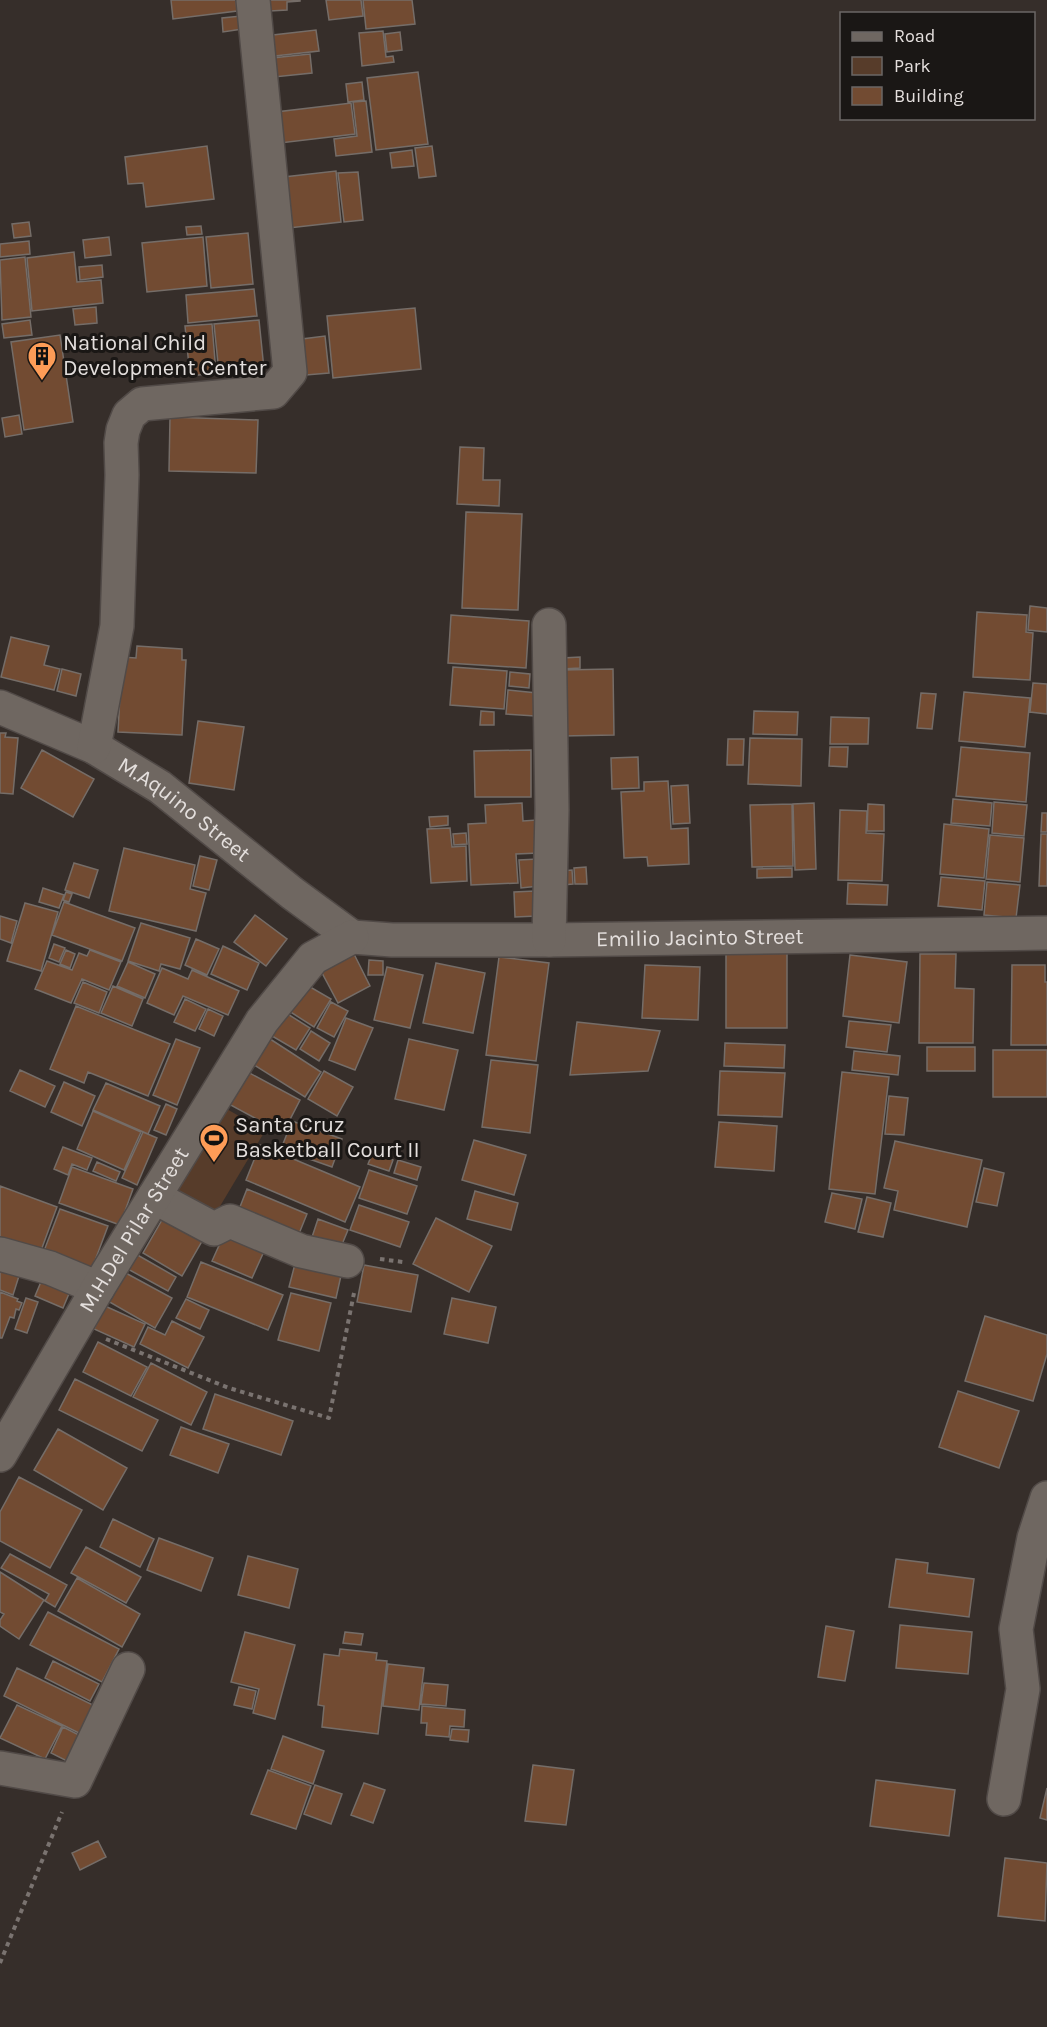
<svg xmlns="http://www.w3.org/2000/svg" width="1047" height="2027" font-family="Karla,sans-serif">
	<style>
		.green { fill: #573c2a }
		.building { fill: #724b32; stroke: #756d68; stroke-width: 1.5 }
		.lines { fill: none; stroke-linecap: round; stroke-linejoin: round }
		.minor-casing { stroke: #514a47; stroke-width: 36 }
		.path { stroke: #7a7370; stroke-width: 4; stroke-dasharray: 4.5 4.5; stroke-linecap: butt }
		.minor { stroke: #6f6761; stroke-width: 33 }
		.labels { text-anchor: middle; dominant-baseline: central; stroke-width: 6; stroke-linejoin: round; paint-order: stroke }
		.poi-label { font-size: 22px; fill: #e4dfdd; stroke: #1a1715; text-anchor: start }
		.street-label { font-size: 22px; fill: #e4dfdd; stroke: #1a1715 }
	</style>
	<rect width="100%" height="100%" fill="#362e2a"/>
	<path class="green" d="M218 1104 265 1131 210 1223 163 1196Z"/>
	<path class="building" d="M171 0H236L237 11 173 19Z
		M270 0H300V1L287 2V10L270 11Z
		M326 0H361L363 16 329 20Z
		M363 0H412L415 24 366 29Z
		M241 16 242 29 223 32 222 18Z
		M316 30 319 51 266 57 264 36Z
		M383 31 386 57 393 56 394 62 362 66 359 33Z
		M400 32 402 50 387 52 385 34Z
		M310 54 312 73 274 77 272 58Z
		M418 72 428 144 376 150 367 78Z
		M362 82 364 100 348 102 346 84Z
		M366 101 372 152 336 156 334 139 357 136 353 102Z
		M351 103 355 134 280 143 276 112Z
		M207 146 214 199 146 207 143 183 128 184 125 157Z
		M432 146 436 176 419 178 415 148Z
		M412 150 414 166 392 168 390 153Z
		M336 171 341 222 280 229 275 178Z
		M358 172 363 220 344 222 338 173Z
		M29 222 31 236 14 238 12 224Z
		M201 226 202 234 187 235 186 227Z
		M248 233 253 284 211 288 206 237Z
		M109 237 111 255 85 258 83 240Z
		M203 237 207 286 147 292 142 243Z
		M29 241 30 254 0 257V244Z
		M74 252 77 282 101 280 103 303 32 311 27 258Z
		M25 257 31 317 2 320 0 260Z
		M102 265 103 277 80 280 79 267Z
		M254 289 257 316 188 323 186 295Z
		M96 307 97 323 75 325 73 309Z
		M415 308 421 369 333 378 327 316Z
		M30 320 32 335 4 338 2 324Z
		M259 320 264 369 219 373 214 324Z
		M212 324 216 373 190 376 185 326Z
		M60 335 73 422 24 430 11 342Z
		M325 336 329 373 306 375 302 339Z
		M19 415 22 434 5 437 2 418Z
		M170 417 258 420 256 473 169 471Z
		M460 447 484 448 483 480H500L499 506 457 504Z
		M466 512 522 514 518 610 462 608Z
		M1030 606 1047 608V632L1028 630Z
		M977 612 1027 615 1026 632 1033 633 1030 680 973 677Z
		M451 615 529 621 526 668 448 663Z
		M11 637 49 646 44 665 60 669 54 690 1 677Z
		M137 646 182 649V660H186L182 735 118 732 122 657 136 658Z
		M580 657V668L562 669V658Z
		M453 667 507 671 504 709 450 705Z
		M62 669 81 674 76 696 57 691Z
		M613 669 614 735 562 736V670Z
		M510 672 530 674 529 688 509 686Z
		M1033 683 1047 684V714L1030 712Z
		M508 690 537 693 535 716 506 714Z
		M964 692 1030 698 1025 747 959 741Z
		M921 693 936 694 932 729 917 728Z
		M481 711 494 712V725H480Z
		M754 711 798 712 797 735 753 734Z
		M831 717 869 718 868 744H830Z
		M198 721 244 727 234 790 189 783Z
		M0 733H6L5 737 18 738 13 794 0 793Z
		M750 738 802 739 801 786 748 784Z
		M728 739H744L743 765H727Z
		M830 747H848L847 767 829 766Z
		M961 747 1030 753 1026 802 956 796Z
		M42 750 94 779 73 817 21 788Z
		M531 750V797H475L474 751Z
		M638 757 639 788 612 789 611 758Z
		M668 781 671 829 688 828 689 864 648 866 647 857 624 858 621 792 644 791V782Z
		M688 785 690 823 673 824 671 786Z
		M953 799 992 803 990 826 951 823Z
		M994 802 1027 805 1024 836 992 833Z
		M522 803 523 821 537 820 539 853 516 854 518 883 471 885 468 824 486 823 485 805Z
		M814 803 816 869 795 870 793 804Z
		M792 804 793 866 752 867 750 805Z
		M868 804 884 805V831H867Z
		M840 810 867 811 866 833 884 834 882 881 838 880Z
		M1042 813H1047V832H1041Z
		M448 816V825L430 827 429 817Z
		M944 824 989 829 984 878 940 874Z
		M450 828 452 847 466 846 467 881 431 883 427 829Z
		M466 833 467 844 454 845 453 834Z
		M1041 834H1047V886H1039Z
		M990 835 1024 838 1020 882 986 879Z
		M124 848 195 865 190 889 206 893 196 931 109 911Z
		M200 856 217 860 209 890 193 886Z
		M538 859 539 886 521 888 519 860Z
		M74 863 98 870 89 898 65 890Z
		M586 867 587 884H575L574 868Z
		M792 868V877L757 878V869Z
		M572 870 573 884 562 885 561 871Z
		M941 877 985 881 982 910 938 906Z
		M987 882 1020 885 1016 918 984 915Z
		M848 883 888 885 887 905 847 904Z
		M43 888 64 895 59 908 39 902Z
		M535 891 537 916 515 917 514 892Z
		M66 892 72 894 69 902 63 900Z
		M64 902 135 928 122 961 52 935Z
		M25 903 58 912 41 971 7 961Z
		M255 915 287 939 266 966 234 942Z
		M0 916 17 921 11 943 0 939Z
		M141 923 190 938 180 969 161 964 159 971 128 961Z
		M196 939 219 949 207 975 185 965Z
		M54 944 65 948 59 962 49 958Z
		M223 946 259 963 247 990 211 974Z
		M66 950 75 954 70 968 60 964Z
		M90 950 121 962 109 990 82 979 71 1003 35 989 47 961 72 970 79 953 87 956Z
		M726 951H787V1028H726Z
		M354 954 370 986 338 1003 321 971Z
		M920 954H956L955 988 974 989 973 1043H919Z
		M850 955 907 962 899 1023 843 1016Z
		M499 957 549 963 536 1061 486 1055Z
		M369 960 383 961V975H368Z
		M128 962 155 974 145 998 117 986Z
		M436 963 485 973 473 1033 423 1023Z
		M645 965 700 967 698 1020 642 1018Z
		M1012 965H1045V982H1047V1045H1011Z
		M387 967 423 975 410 1028 374 1020Z
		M162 968 188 979 192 970 239 991 228 1015 183 996 174 1015 147 1003Z
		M83 982 107 992 99 1013 74 1003Z
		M305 984 331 999 314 1027 289 1011Z
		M113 986 143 999 132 1026 101 1013Z
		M185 999 206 1009 195 1031 174 1022Z
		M331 1002 348 1011 334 1037 317 1028Z
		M76 1006 170 1044 148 1096 88 1072 84 1083 50 1069Z
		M208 1009 223 1016 214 1036 199 1029Z
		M286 1013 310 1028 296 1050 272 1036Z
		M346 1018 373 1028 355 1070 329 1060Z
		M849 1021 891 1025 887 1052 846 1047Z
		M577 1022 660 1031 648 1071 570 1075Z
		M311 1031 330 1043 319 1061 300 1049Z
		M264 1035 321 1072 305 1097 248 1061Z
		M176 1039 200 1048 177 1105 153 1095Z
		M409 1039 458 1050 444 1110 395 1099Z
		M725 1043 785 1045 784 1068 724 1066Z
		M927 1047H975V1071H927Z
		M993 1050H1047V1097H993Z
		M854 1051 900 1056 898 1075 852 1070Z
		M491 1060 538 1065 530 1133 482 1127Z
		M242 1069 300 1100 283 1133 225 1102Z
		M20 1070 55 1086 45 1107 10 1091Z
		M324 1071 353 1087 337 1116 308 1099Z
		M720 1071 785 1073 782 1117 718 1115Z
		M842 1072 889 1077 875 1194 829 1189Z
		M64 1082 95 1096 82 1126 51 1112Z
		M106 1083 160 1106 148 1134 93 1110Z
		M889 1096 908 1098 904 1135 885 1134Z
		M166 1104 177 1109 166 1135 154 1130Z
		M93 1111 141 1132 124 1170 77 1149Z
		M292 1121 342 1139 332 1167 281 1149Z
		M719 1122 777 1126 774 1171 715 1167Z
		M143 1132 157 1138 137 1185 122 1178Z
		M474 1140 526 1155 514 1195 462 1180Z
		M895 1141 982 1160 967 1227 894 1210 898 1191 884 1188Z
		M260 1145 360 1187 345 1222 246 1180Z
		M63 1147 92 1158 87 1170 72 1164 68 1175 54 1169Z
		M373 1152 393 1160 389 1171 368 1164Z
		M398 1160 421 1167 417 1180 394 1173Z
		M97 1162 120 1172 116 1181 93 1171Z
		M72 1167 133 1189 120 1225 59 1203Z
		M984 1168 1004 1173 997 1206 976 1202Z
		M369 1170 417 1186 407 1214 359 1198Z
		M0 1186 57 1207 39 1256 0 1242Z
		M247 1189 307 1214 294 1246 234 1222Z
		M475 1191 518 1203 511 1230 467 1219Z
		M832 1193 862 1199 855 1229 825 1222Z
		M867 1197 891 1203 883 1237 858 1232Z
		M359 1205 409 1222 400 1247 350 1230Z
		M60 1209 108 1226 90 1274 42 1256Z
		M166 1213 205 1236 182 1276 143 1253Z
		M436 1218 492 1246 469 1292 413 1264Z
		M318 1219 348 1230 338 1254 310 1243Z
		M226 1230 266 1247 252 1278 212 1261Z
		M134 1253 176 1277 168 1291 126 1268Z
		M296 1260 342 1271 336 1298 289 1287Z
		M201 1262 283 1295 268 1330 187 1297Z
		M364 1265 418 1275 411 1312 357 1302Z
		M0 1269 19 1276 13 1295 0 1290Z
		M122 1271 172 1298 155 1328 106 1300Z
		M43 1277 71 1289 63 1308 35 1296Z
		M0 1292 18 1299 17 1301 22 1303 19 1310 16 1309 14 1318 10 1317 2 1338H0Z
		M291 1293 331 1303 319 1351 278 1340Z
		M26 1298 38 1302 27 1333 15 1329Z
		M452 1298 496 1307 488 1343 444 1334Z
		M186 1299 209 1310 200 1329 176 1318Z
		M105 1306 145 1324 134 1347 94 1329Z
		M985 1316 1047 1335V1354L1033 1401 965 1381Z
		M172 1321 204 1337 188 1368 140 1344 148 1327 165 1335Z
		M98 1342 147 1367 131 1396 83 1372Z
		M151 1363 207 1392 191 1425 133 1397Z
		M75 1379 158 1420 142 1451 59 1410Z
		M958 1391 1019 1411 999 1468 939 1447Z
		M215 1394 293 1421 281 1455 203 1429Z
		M181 1427 229 1444 218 1473 170 1455Z
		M58 1429 127 1468 103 1510 34 1470Z
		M19 1477 82 1510 50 1568 0 1541V1512Z
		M113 1519 154 1539 140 1567 100 1547Z
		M159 1538 213 1558 201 1591 147 1570Z
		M86 1547 141 1577 126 1603 71 1573Z
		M10 1554 67 1585 55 1607 45 1601 49 1594 1 1568Z
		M248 1556 298 1569 289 1608 238 1595Z
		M896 1559 928 1563 927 1573 974 1579 969 1617 889 1607Z
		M0 1572 44 1600 19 1639 0 1626V1620L4 1614 0 1612Z
		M77 1578 140 1614 122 1647 58 1611Z
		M48 1612 119 1649 102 1682 30 1645Z
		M900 1625 972 1632 968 1674 896 1668Z
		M826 1626 854 1631 845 1681 818 1677Z
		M245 1632 295 1645 275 1719 253 1713 259 1689 231 1682Z
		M345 1632 363 1634 361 1645 343 1643Z
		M340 1649 377 1653 376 1660 387 1661 378 1734 322 1727 324 1706 318 1705 324 1654 339 1656Z
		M53 1661 99 1684 90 1701 45 1678Z
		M388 1664 424 1668 419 1710 383 1706Z
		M17 1668 95 1706 81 1734 4 1696Z
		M424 1683 448 1685 446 1706 421 1704Z
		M239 1687 256 1691 252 1709 234 1705Z
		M17 1705 62 1726 45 1759 0 1738Z
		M422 1706 465 1710 464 1727 450 1726 449 1737 426 1735 427 1723H421Z
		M63 1727 79 1735 67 1761 51 1753Z
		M452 1729 469 1730 468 1742 450 1740Z
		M283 1736 324 1751 313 1784 271 1769Z
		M533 1765 574 1770 566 1825 525 1821Z
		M268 1770 311 1786 296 1829 251 1814Z
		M876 1780 955 1790 949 1836 870 1826Z
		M364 1783 385 1790 373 1823 351 1815Z
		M315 1785 342 1794 331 1824 304 1814Z
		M1047 1788V1820L1040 1818Z
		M98 1841 106 1857 80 1870 72 1853Z
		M1005 1858 1047 1863 1045 1921 998 1916Z"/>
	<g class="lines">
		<g class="minor-casing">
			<g id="minor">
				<path id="s1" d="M0 707 94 747 160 787 292 893 352 937"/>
				<path d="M94 747 117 626 122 475 121 443 123 430 129 415 142 404 273 392 290 372 253 0"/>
				<path id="s2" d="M352 937 392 940H549L1047 933"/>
				<path d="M549 940 552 810 549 625"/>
				<path d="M154 1197 214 1229 230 1221 301 1251 347 1261"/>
				<path d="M0 1254 50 1268 98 1288"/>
				<path id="s3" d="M0 1455 98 1288 262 1021 313 958 352 937"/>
				<path d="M0 1768 75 1781 128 1669"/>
				<path d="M1004 1799 1023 1689 1016 1629 1034 1538 1047 1498"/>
			</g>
		</g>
		<path class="path" d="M380 1259 403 1262
			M106 1339 229 1388 329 1418 354 1293
			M0 1963 62 1812"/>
		<use href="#minor" class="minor"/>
	</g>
	<defs>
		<g id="building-pin" transform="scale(1.5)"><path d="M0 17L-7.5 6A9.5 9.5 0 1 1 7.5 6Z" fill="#fe9c57" stroke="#1a1715"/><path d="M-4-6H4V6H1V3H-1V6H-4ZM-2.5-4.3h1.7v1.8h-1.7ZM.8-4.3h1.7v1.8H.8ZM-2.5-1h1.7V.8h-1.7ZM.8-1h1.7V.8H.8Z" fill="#111"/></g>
		<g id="stadium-pin" transform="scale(1.5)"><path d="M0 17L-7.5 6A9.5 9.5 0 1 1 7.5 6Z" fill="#fe9c57" stroke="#1a1715"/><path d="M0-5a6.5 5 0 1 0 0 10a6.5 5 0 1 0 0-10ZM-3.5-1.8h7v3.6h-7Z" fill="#111"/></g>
	</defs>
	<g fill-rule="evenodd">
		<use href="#building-pin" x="42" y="356"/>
		<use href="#stadium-pin" x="214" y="1138"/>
	</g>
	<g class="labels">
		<g class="poi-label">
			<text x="63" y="343">National Child<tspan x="63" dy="25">Development Center</tspan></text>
			<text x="235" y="1125">Santa Cruz<tspan x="235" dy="25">Basketball Court II</tspan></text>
		</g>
		<g class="street-label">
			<text stroke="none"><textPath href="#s1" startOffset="212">M.Aquino Street</textPath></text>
			<text stroke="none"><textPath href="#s2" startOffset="348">Emilio Jacinto Street</textPath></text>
			<text stroke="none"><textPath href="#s3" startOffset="262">M.H.Del Pilar Street</textPath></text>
		</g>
	</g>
	<rect x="840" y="12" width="195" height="108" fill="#1a1715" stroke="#6b6765" stroke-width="1.5"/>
	<rect x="852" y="32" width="30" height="9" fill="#6f6761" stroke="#6b6765" stroke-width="1.5"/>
	<text x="894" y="42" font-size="18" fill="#e4dfdd">Road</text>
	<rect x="852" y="57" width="30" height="18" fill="#573c2a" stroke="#6b6765" stroke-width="1.5"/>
	<text x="894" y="72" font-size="18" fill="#e4dfdd">Park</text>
	<rect x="852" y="87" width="30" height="18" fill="#724b32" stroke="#6b6765" stroke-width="1.5"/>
	<text x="894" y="102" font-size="18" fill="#e4dfdd">Building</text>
</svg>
